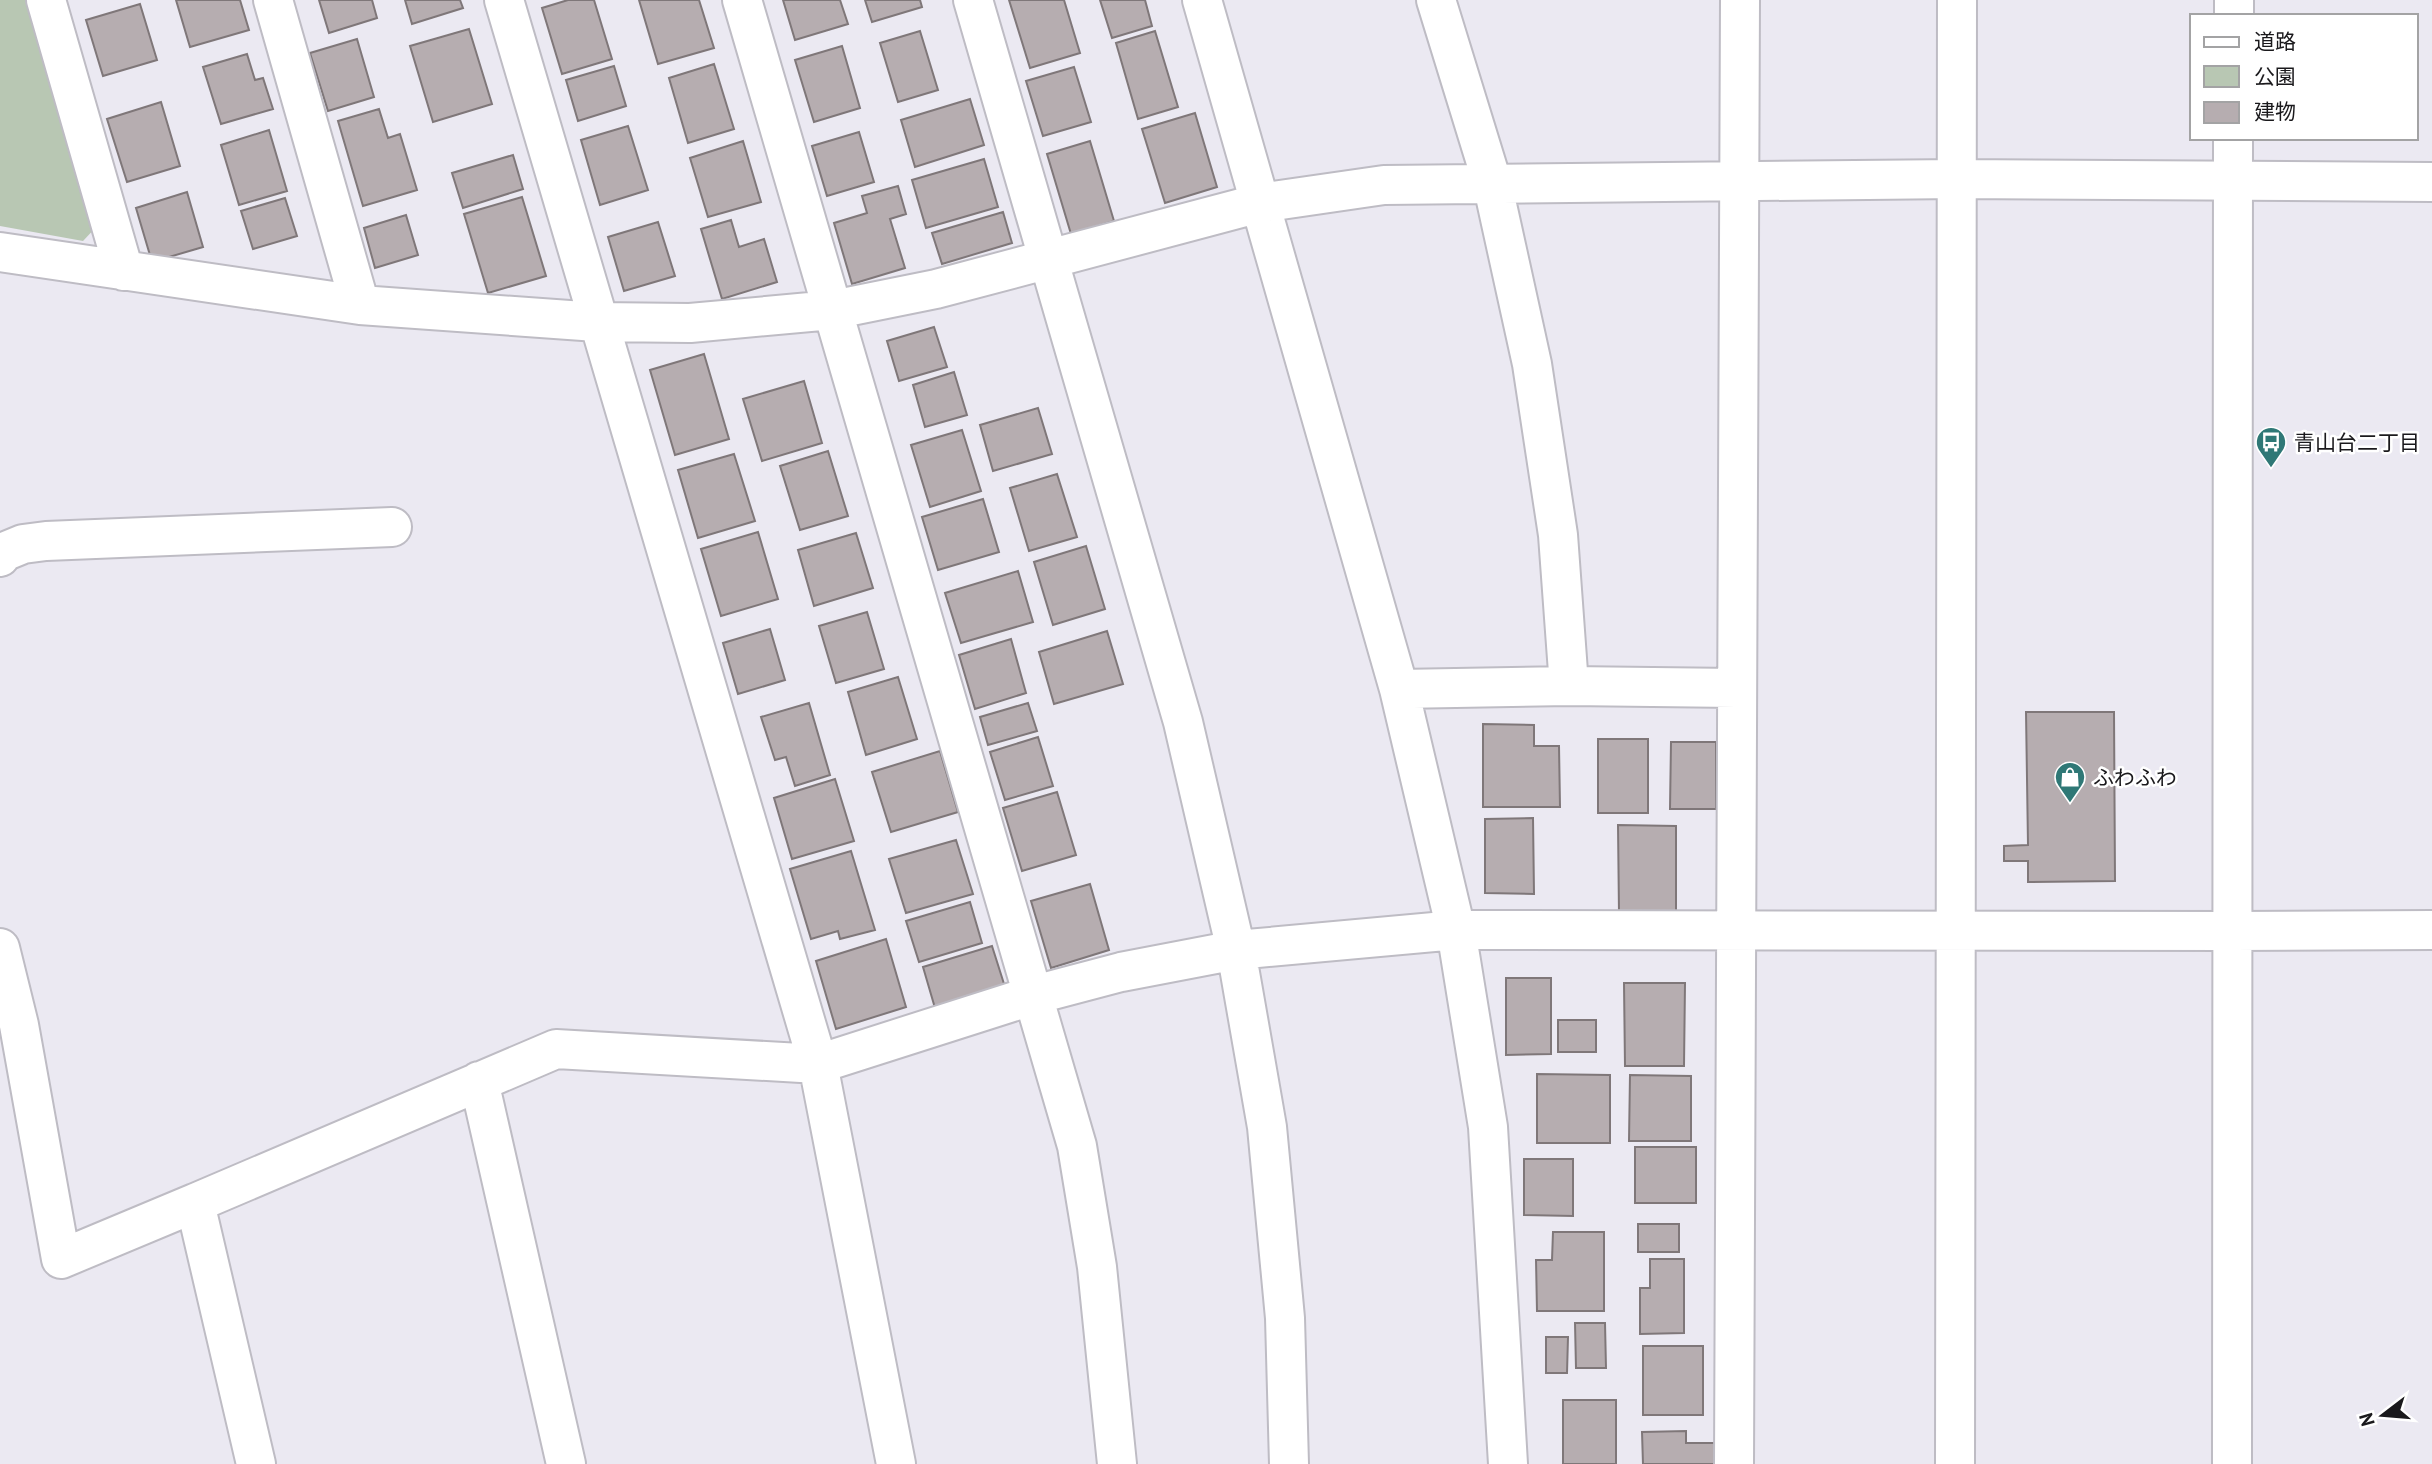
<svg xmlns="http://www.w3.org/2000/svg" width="2432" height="1464" font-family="'PT Sans','Noto Sans JP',sans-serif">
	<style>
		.green { fill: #b8c7b3 }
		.building { fill: #b6adb0; stroke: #7f7779; stroke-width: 2 }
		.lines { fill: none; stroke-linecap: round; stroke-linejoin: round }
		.minor-casing { stroke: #bebcc4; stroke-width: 42 }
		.tertiary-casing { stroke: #bebcc4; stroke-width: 42 }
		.minor { stroke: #fff; stroke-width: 38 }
		.tertiary { stroke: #fff; stroke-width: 38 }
		.labels { text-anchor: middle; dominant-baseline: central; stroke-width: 5; stroke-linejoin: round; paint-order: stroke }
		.poi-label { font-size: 21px; fill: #1a191c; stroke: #fff; text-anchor: start }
	</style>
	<rect width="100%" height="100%" fill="#ebe9f2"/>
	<path class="green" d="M0 0H30L99 224 83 241 0 226Z"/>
	<path class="building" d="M176 0H240L249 30 190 47Z
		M319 0H372L377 18 329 33Z
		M405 0H460L463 8 412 24Z
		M568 0H594L612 59 562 74 542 8Z
		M639 0H699L714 48 658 64Z
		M783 0H840L848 24 795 40Z
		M865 0H920L922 7 872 22Z
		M1009 0H1064L1080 53 1030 68Z
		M1100 0H1145L1152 26 1112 38Z
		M140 4 157 60 103 76 86 20Z
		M469 29 492 104 433 122 410 46Z
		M920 31 938 90 898 102 880 43Z
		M1155 31 1178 107 1138 119 1116 43Z
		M357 39 374 97 328 111 310 53Z
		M842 46 860 108 814 122 795 60Z
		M247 54 255 80 263 78 273 109 221 124 203 67Z
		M714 64 734 129 688 143 669 78Z
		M614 66 626 106 578 121 566 80Z
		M1074 67 1091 122 1043 136 1026 81Z
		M970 99 984 145 915 167 901 120Z
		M161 102 180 166 127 182 107 119Z
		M379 109 388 138 400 134 417 190 363 206 338 121Z
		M1195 113 1217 187 1165 203 1142 129Z
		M628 126 648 190 600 205 581 140Z
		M269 130 287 191 239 205 221 145Z
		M859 132 874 182 827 196 812 146Z
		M743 141 761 202 708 217 690 158Z
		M1090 141 1114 221 1071 234 1047 154Z
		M513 155 523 189 463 208 452 173Z
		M984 159 998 207 926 228 912 180Z
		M898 186 906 214 890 219 905 268 852 284 834 223 867 213 862 196Z
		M187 192 203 247 152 262 136 208Z
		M522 197 546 276 488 293 464 214Z
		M285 198 297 236 253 249 241 211Z
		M1003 212 1012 243 942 264 932 233Z
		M406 215 418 255 375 268 364 228Z
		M731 220 739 247 764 239 777 282 722 299 701 229Z
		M658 222 675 276 624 291 608 237Z
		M934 327 947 367 899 381 887 341Z
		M704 354 729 439 675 455 650 370Z
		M954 372 967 415 925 427 913 385Z
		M804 381 822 443 762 461 743 399Z
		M1038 408 1052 454 993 471 980 425Z
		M962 430 981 491 930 507 911 445Z
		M828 451 848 516 800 530 780 466Z
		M734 454 755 521 698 538 678 470Z
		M1057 474 1077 537 1029 551 1010 488Z
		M983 499 999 552 938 570 922 517Z
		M758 532 778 599 721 616 701 549Z
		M856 533 873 588 814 606 798 550Z
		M1086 546 1105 609 1053 625 1034 562Z
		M1018 571 1033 622 961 643 945 593Z
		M867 612 884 669 836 683 819 626Z
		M770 629 785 680 738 694 723 643Z
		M1107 631 1123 684 1054 704 1039 652Z
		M1011 639 1026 693 975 709 959 655Z
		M898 677 917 739 866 755 848 692Z
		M809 703 830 775 795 786 786 757 775 760 761 717Z
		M1028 703 1037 731 988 745 980 717Z
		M2026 712H2114L2115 881 2028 882V861H2004V846L2028 845Z
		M1483 724 1534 725V746H1559L1560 807H1483Z
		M1038 737 1053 786 1005 800 990 752Z
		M1598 739H1648V813H1598Z
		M1671 742H1716V809H1670Z
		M940 751 958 812 891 832 872 772Z
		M835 779 854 841 792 859 774 798Z
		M1057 792 1076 855 1022 871 1003 808Z
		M1533 818 1534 894 1485 893V819Z
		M1618 825 1676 826V913H1619Z
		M956 840 973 894 906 913 889 859Z
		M851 851 875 930 840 939 838 931 811 939 790 869Z
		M1090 884 1109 950 1051 968 1031 901Z
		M970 902 982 943 919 962 906 921Z
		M886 939 906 1007 836 1029 816 961Z
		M992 946 1005 987 935 1008 923 967Z
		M1506 978H1551V1054L1506 1055Z
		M1624 983H1685L1684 1066H1625Z
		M1558 1020H1596V1052H1558Z
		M1537 1074 1610 1075V1143H1537Z
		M1630 1075 1691 1076V1141H1629Z
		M1635 1147H1696V1203H1635Z
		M1524 1159H1573V1216L1524 1215Z
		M1638 1224H1679V1252H1638Z
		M1553 1232H1604V1311H1537L1536 1260H1552Z
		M1650 1259H1684V1333L1640 1334V1288H1650Z
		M1575 1323H1605L1606 1368H1576Z
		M1546 1337H1568L1567 1373H1546Z
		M1643 1346H1703V1415H1643Z
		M1563 1400H1616V1464H1563Z
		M1686 1431V1443H1716V1464H1643L1642 1432Z"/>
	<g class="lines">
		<g class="minor-casing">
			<path id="minor" d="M46 0 124 271
				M273 0 360 305
				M504 0 818 1064 896 1464
				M742 0 1077 1146 1097 1267 1117 1464
				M973 0 1183 722 1236 950 1267 1127 1285 1318 1289 1464
				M1202 0 1399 689 1456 930 1488 1127 1508 1464
				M1436 0 1492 182 1532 364 1558 535 1569 686
				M0 252 360 305 597 322 690 323 832 310 936 289 1260 203 1384 185 1957 179 2432 182
				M0 557 1 553 23 544 46 541 392 527
				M1399 689 1569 686 1736 688
				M0 948 19 1025 61 1259 195 1203 256 1464
				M479 1081 566 1464
				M195 1203 556 1049 818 1064 1034 995 1121 972 1236 950 1456 930 2233 931
				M1734 1464 1740 0
				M1955 1464 1957 0"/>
		</g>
		<g class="tertiary-casing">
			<path id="tertiary" d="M2234 16V0
				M2233 931 2432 930
				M2232 1464 2233 138"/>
		</g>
		<use href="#minor" class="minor"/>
		<use href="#tertiary" class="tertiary"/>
	</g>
	<defs>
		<g id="bus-pin" transform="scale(1.575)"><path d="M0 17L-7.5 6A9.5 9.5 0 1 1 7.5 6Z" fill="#2f7876" stroke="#fff"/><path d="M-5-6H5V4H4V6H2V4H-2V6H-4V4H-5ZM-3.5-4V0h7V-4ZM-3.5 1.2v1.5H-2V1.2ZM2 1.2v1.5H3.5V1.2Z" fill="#fff"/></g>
		<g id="shop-pin" transform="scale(1.575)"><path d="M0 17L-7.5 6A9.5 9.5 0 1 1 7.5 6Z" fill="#2f7876" stroke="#fff"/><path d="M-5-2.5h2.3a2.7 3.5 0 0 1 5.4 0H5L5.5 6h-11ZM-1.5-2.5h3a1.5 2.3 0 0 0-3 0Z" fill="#fff"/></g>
	</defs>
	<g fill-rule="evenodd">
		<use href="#bus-pin" x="2271" y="442"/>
		<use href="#shop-pin" x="2070" y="777"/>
	</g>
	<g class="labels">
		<g class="poi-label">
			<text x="2294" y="442">青山台二丁目</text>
			<text x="2093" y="777">ふわふわ</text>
		</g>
	</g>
	<rect x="2190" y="14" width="228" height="126" fill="#ffffff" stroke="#a3a3a4" stroke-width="2"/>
	<rect x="2204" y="37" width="35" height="10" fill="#ffffff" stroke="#a3a3a4" stroke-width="2"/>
	<text x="2254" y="49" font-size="21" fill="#1a191c">道路</text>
	<rect x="2204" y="66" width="35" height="21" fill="#b8c7b3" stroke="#a3a3a4" stroke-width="2"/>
	<text x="2254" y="84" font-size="21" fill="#1a191c">公園</text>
	<rect x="2204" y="102" width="35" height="21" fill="#b6adb0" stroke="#a3a3a4" stroke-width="2"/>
	<text x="2254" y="119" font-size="21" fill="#1a191c">建物</text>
	<g transform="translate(2383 1415) rotate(254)" stroke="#ffffff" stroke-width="5" paint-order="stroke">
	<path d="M0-5L12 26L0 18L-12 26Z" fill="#1a191c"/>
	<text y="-10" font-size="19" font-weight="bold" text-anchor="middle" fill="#1a191c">N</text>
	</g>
</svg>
